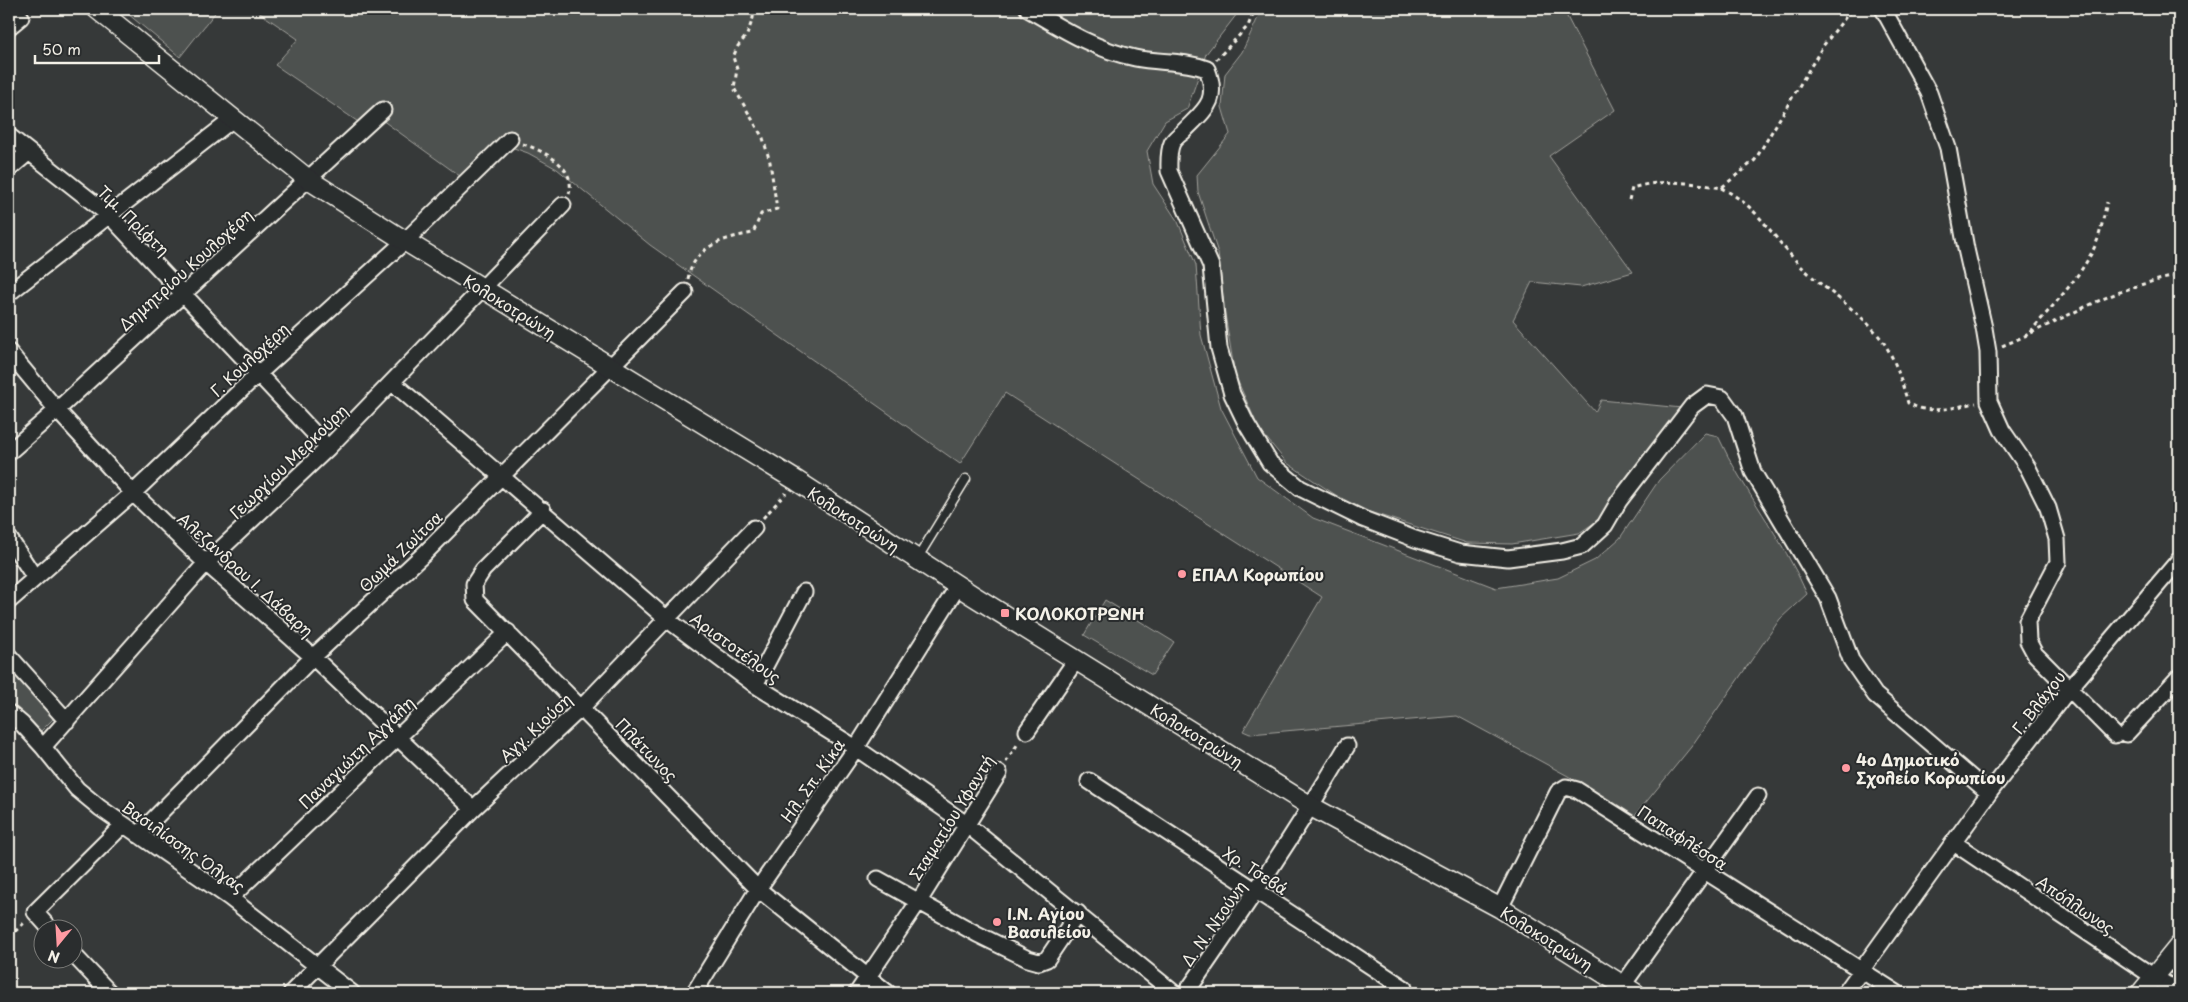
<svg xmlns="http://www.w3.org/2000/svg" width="2188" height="1002" font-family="'Playpen Sans',sans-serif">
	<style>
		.green { fill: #4e514f; stroke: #a1a19c }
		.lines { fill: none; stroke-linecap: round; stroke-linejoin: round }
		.service-casing { stroke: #f4f1e8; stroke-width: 11 }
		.minor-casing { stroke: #f4f1e8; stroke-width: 19 }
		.tertiary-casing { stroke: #f4f1e8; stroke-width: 22 }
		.path { stroke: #f4f1e8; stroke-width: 3; stroke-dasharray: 4 4; stroke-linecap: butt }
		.service { stroke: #2a2d2e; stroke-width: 8 }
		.minor { stroke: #2a2d2e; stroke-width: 15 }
		.tertiary { stroke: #2a2d2e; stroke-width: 19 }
		.poi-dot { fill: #ff9aa2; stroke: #2a2d2e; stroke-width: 2 }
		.labels { text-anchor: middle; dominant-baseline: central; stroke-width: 4; stroke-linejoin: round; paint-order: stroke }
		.street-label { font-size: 16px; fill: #f4f1e8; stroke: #2a2d2e }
		.poi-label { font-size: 16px; font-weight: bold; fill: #f4f1e8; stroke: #2a2d2e; text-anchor: start }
	</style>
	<rect width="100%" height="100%" fill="#363939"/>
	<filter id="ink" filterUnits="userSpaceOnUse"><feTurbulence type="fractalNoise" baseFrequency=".02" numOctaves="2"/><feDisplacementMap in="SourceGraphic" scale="10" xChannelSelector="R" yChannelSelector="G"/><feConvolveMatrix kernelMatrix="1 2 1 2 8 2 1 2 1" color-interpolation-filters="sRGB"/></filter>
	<g filter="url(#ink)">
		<path class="green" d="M122 9H218L180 57Z
			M254 9H1239L1237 14 1206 54 1187 109 1165 121 1147 151 1153 184 1178 222 1196 265 1201 335 1221 408 1257 477 1313 518 1496 588 1558 578 1595 560 1620 538 1659 480 1705 433 1718 436C1743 491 1783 538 1807 594L1780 619 1691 747 1634 817 1568 776 1457 716 1250 734 1243 731 1322 597 1005 393 960 464 650 245 557 169 528 153 511 147 471 184 382 120 370 130 275 65 298 39Z
			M1262 9H1563L1615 110 1549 156 1633 272 1581 287 1532 282 1513 320 1595 412 1601 400 1682 408 1597 521 1579 533 1512 544 1467 543 1354 507 1287 463 1259 429 1235 375 1225 314 1218 253 1198 192 1197 175 1230 134 1222 107 1225 74 1242 52Z
			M1105 600 1174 642 1152 675 1084 635Z
			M9 656 59 713 39 733 9 704Z"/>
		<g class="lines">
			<g class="service-casing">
				<path id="service" d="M917 559 966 479"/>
			</g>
			<g class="minor-casing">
				<path id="minor" d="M1028 9C1062 29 1096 50 1135 58 1159 63 1183 60 1207 69 1220 102 1204 110 1183 132 1179 135 1174 139 1172 143 1168 152 1169 162 1169 171L1211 266 1219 348 1232 394 1247 425 1270 463 1300 488 1363 519 1415 539 1460 553 1508 558 1562 551 1582 546 1605 525 1619 501 1692 406 1707 395 1722 398 1735 416 1753 472 1828 598 1851 660 1875 695 1989 793
					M1883 9 1929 93 1948 148 1966 249 1984 328 1988 352 1989 401 2002 430 2028 468 2048 508 2057 539 2058 562 2027 621 2028 641 2035 654 2115 735
					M9 27 21 17
					M9 136 109 215 328 448
					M9 169 29 152
					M9 293 233 119
					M9 352 57 410 133 493 206 563 313 657 473 809
					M393 383 668 620 755 685 856 748 966 824 1174 993
					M9 452 57 410 383 110
					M543 510 483 570 474 584 475 600 758 889 888 993
					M9 538 35 578
					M9 601 133 493 258 374 405 241 510 139
					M9 656 67 721
					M755 685 804 592
					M9 713 22 724 43 747 77 789 100 808 230 898 352 993
					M1027 731 1076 660
					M2126 734 2179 677
					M43 747 206 563 328 448 563 205
					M1089 781 1404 988
					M138 835 313 657 425 553 685 292
					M1954 843 2154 977 2179 992
					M878 879 977 934 1028 959 1039 962 1047 959 1078 913
					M230 898 508 632
					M1500 908 1558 792 1566 787 1577 790 1897 993
					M51 930 35 912 123 825
					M72 953 110 993
					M1623 985 1758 796
					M291 993 473 809 582 707 754 528
					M694 993 758 889 856 748 958 586
					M857 993 919 901 999 773
					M1186 993C1242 912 1297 831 1347 746
					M1845 993 1989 793 2069 689 2179 560"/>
			</g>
			<g class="tertiary-casing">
				<path id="tertiary" d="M97 9 309 180 405 241 797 481 972 595 1312 807 1500 908 1635 993
					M2141 993 2179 946"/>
			</g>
			<path class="path" d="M1216 60 1248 26 1255 9
				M523 144C544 151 577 167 569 194
				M1721 188C1758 206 1770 234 1797 262 1824 291 1861 310 1884 343 1896 361 1902 383 1908 403 1929 416 1954 407 1976 403
				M1629 200 1632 188C1662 179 1690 182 1721 188L1755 160 1823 46 1852 9
				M688 279C694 246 724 238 753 233L761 214 777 209 770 162 763 138 734 88 737 69 733 57 738 46 747 35 753 18 754 9
				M2030 332C2054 304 2081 277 2096 244 2101 231 2104 215 2107 202
				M2002 346C2060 322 2116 285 2179 276
				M763 518 786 493
				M1006 762 1019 742
				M9 937 24 923"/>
			<use href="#service" class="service"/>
			<use href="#minor" class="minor"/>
			<use href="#tertiary" class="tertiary"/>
		</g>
	</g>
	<g class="poi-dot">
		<circle cx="1182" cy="574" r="5"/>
		<rect x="1000" y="608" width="10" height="10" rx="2.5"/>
		<circle cx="1846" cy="768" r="5"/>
		<circle cx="997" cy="922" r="5"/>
	</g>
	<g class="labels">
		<g class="street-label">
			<text transform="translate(134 220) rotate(44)">Τιμ. Πρίφτη</text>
			<text transform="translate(185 269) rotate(-42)">Δημητρίου Κουλοχέρη</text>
			<text transform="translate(510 306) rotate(32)">Κολοκοτρώνη</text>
			<text transform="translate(249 359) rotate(-43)">Γ. Κουλοχέρη</text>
			<text transform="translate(288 461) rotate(-44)">Γεωργίου Μερκούρη</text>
			<text transform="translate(854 519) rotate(33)">Κολοκοτρώνη</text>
			<text transform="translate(400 551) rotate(-44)">Θωμά Ζωίτσα</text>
			<text transform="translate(246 574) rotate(42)">Αλεζανδρου Ι. Δάβαρη</text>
			<text transform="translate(736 647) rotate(36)">Αριστοτέλους</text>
			<text transform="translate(2038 702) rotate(-52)">Γ. Βλάχου</text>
			<text transform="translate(535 727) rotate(-43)">Αγγ. Κιούση</text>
			<text transform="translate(1197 735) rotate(32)">Κολοκοτρώνη</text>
			<text transform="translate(647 749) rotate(46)">Πλάτωνος</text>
			<text transform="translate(356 752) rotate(-44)">Παναγιώτη Αγγάλη</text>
			<text transform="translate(812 780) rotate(-55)">Ηλ. Σπ. Κίκα</text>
			<text transform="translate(951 817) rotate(-58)">Σταματίου Υφαντή</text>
			<text transform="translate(1683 837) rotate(33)">Παπαφλέσσα</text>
			<text transform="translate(184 846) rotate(35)">Βασιλίσσης Όλγας</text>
			<text transform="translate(1256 870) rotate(33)">Χρ. Τσεβά</text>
			<text transform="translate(2076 904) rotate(34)">Απόλλωνος</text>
			<text transform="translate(1213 923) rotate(-55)">Δ. Ν. Ντούνη</text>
			<text transform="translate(1547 938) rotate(32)">Κολοκοτρώνη</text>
		</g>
		<g class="poi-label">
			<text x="1192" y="574">ΕΠΑΛ Κορωπίου</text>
			<text x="1015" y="613">ΚΟΛΟΚΟΤΡΩΝΗ</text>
			<text x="1856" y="759">4ο Δημοτικό<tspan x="1856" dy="18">Σχολείο Κορωπίου</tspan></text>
			<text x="1007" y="913">Ι.Ν. Αγίου<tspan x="1007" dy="18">Βασιλείου</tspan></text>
		</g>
	</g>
	<rect width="2188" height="1002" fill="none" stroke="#2a2d2e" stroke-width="30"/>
	<rect x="15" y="15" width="2158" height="972" fill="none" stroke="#f4f1e8" stroke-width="2" filter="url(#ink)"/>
	<g transform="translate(58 944) rotate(198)"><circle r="24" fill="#2a2d2e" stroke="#7b7b78"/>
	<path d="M0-4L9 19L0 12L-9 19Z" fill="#ff9aa2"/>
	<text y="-8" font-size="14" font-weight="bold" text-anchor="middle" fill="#f4f1e8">N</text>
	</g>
	<path d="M35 55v8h124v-8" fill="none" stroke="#f4f1e8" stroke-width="2.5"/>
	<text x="42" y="55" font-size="15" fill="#f4f1e8" stroke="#2a2d2e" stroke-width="4" paint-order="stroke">50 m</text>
</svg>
